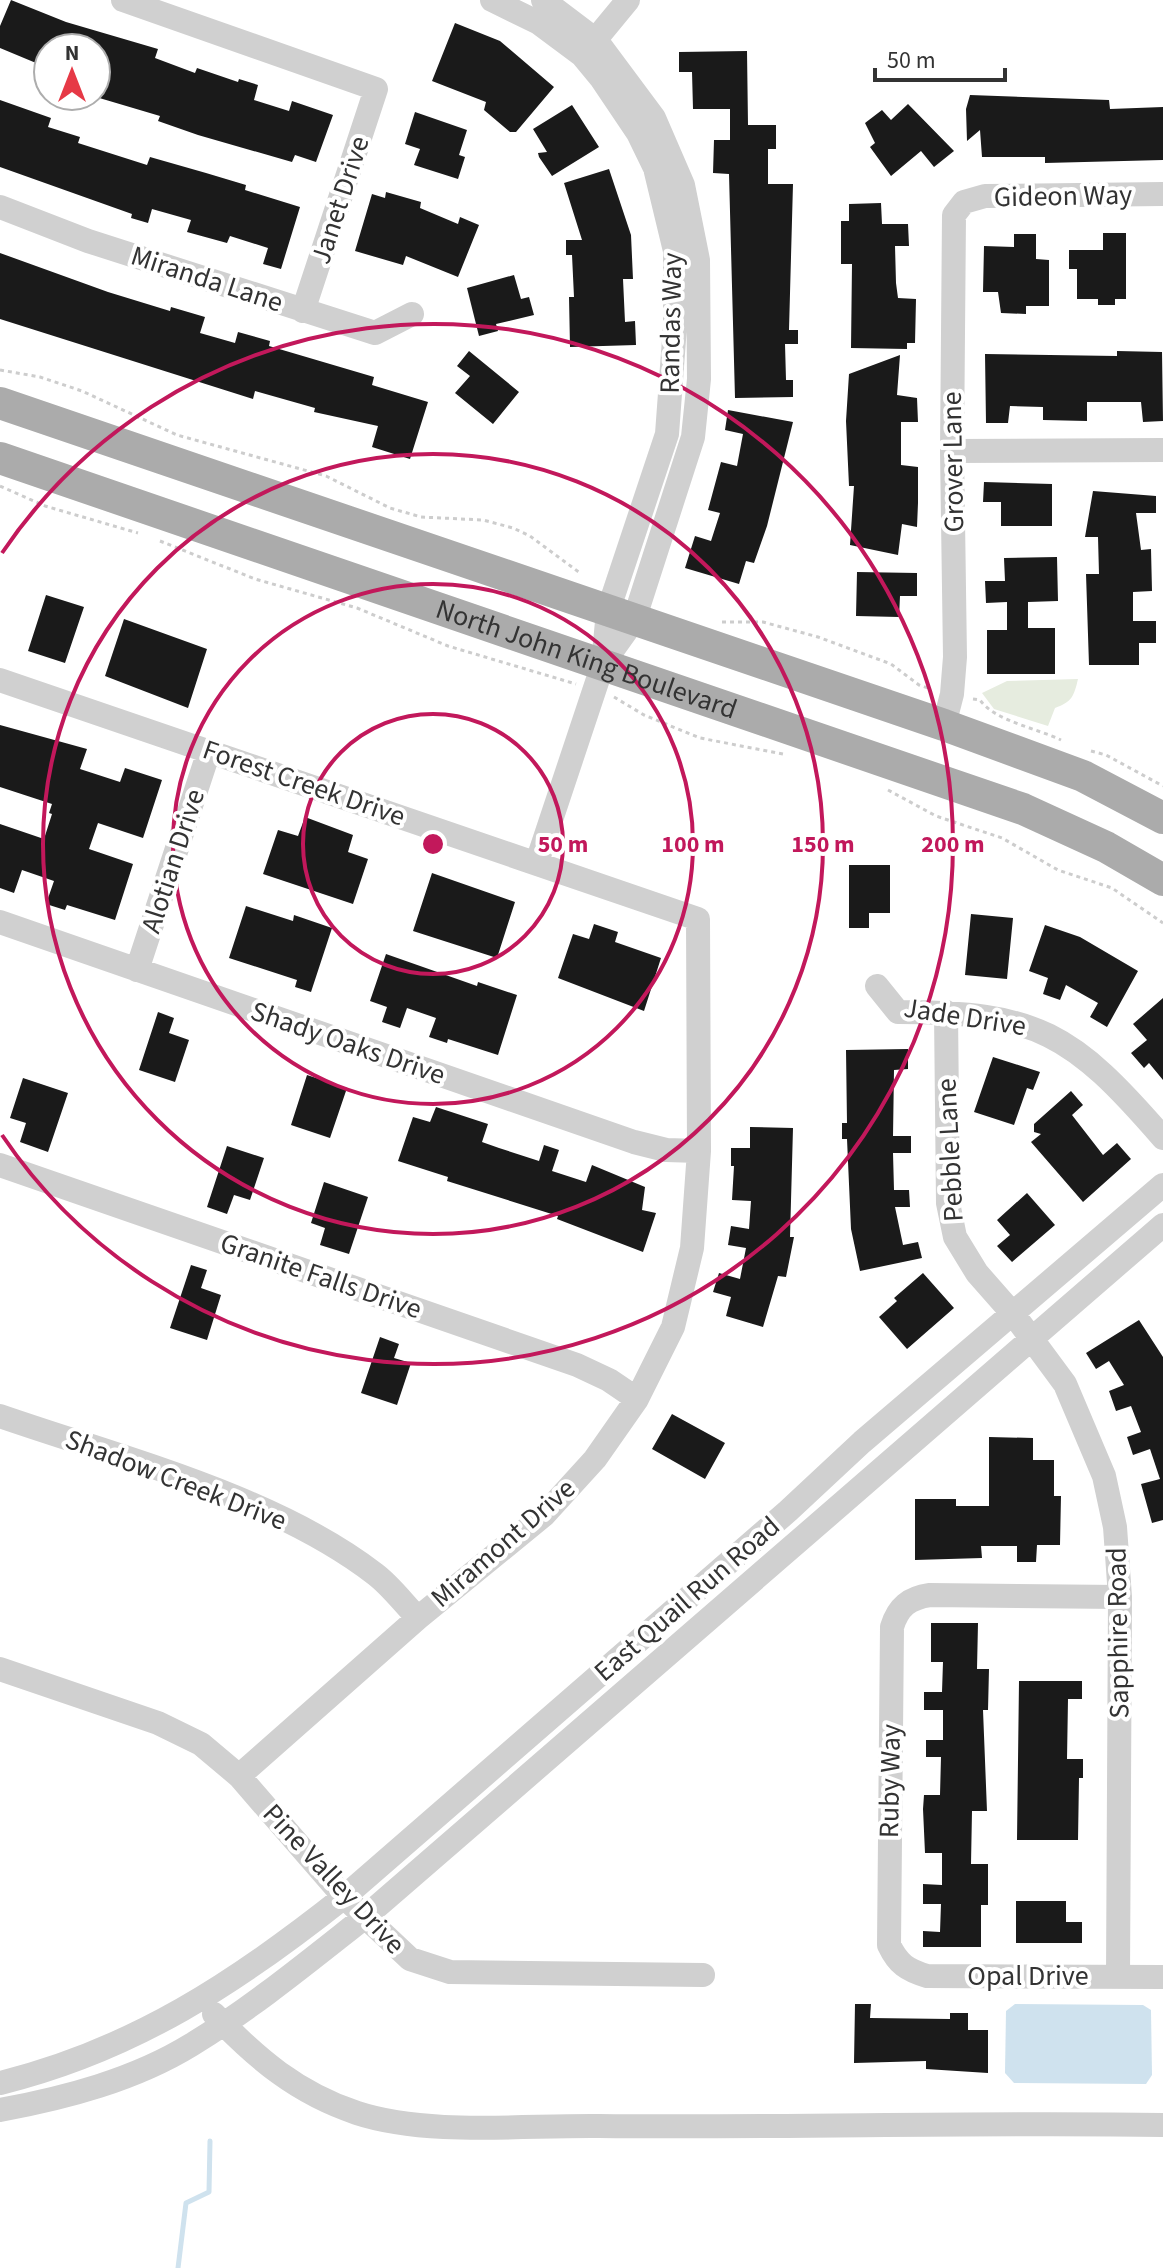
<svg xmlns="http://www.w3.org/2000/svg" width="1163" height="2268" font-family="'Source Sans 3',sans-serif">
	<style>
		.green { fill: #e6ecdf }
		.water { fill: #cfe2ee }
		.lines { fill: none; stroke-linecap: round; stroke-linejoin: round }
		.stream { stroke: #cfe2ee; stroke-width: 5 }
		.building { fill: #1a1a1a }
		.path { stroke: #cdcdcd; stroke-width: 3; stroke-dasharray: 4 4; stroke-linecap: butt }
		.minor { stroke: #d0d0d0; stroke-width: 24 }
		.major { stroke: #ababab; stroke-width: 32 }
		.ring { fill: none; stroke: #c2185b; stroke-width: 4 }
		.labels { text-anchor: middle; dominant-baseline: central; stroke-width: 8; stroke-linejoin: round; paint-order: stroke }
		.street-label { font-size: 28px; fill: #333; stroke: #fff }
		.centre { fill: #c2185b; stroke: #fff; stroke-width: 4 }
		.ring-label { font-size: 24px; text-anchor: middle; font-weight: bold; fill: #c2185b; stroke: #fff; stroke-width: 8; stroke-linejoin: round; paint-order: stroke }
	</style>
	<rect width="100%" height="100%" fill="#fff"/>
	<path class="green" d="M1078 679C1074 696 1072 702 1055 708L1048 726 994 709 982 693 1007 681Z"/>
	<path class="water" d="M1015 2004 1143 2005 1151 2010 1152 2075 1146 2084 1014 2083 1005 2073 1006 2011Z"/>
	<g class="lines">
		<path class="stream" d="M178 2268 186 2203 209 2192 210 2141"/>
	</g>
	<path class="building" d="M11 0 66 22 158 49 155 58 195 73 197 68 238 82 239 79 258 85 254 100 289 111 292 101 333 115 316 162 295 155 292 162 198 135 158 121 160 116 96 97V48H48V68L0 48V26Z
		M455 23 500 41 554 87 516 132H510L484 110 486 102 432 81Z
		M747 51 748 125H776V149H768V184H793L789 330H798V344H785L786 380H793V397L735 398 729 174 713 173 714 140H730V109H693L692 72H679V52Z
		M970 95 1109 100 1110 109 1163 107V160L1045 163V157H982L980 130 967 141 966 109Z
		M0 100 51 118 48 127 80 137 78 143 147 165 150 157 206 173 246 185 245 190 300 207 281 269 263 264 268 248 230 236 227 243 187 232 191 220 152 209 148 223 131 218 132 214 0 167Z
		M908 104 954 151 934 167 921 151 891 176 870 147 875 143 865 123 882 110 891 120Z
		M572 105 599 147 552 176 539 157 538 153 547 152 533 129Z
		M415 112 467 130 459 155 465 157 458 179 414 165 420 149 405 144Z
		M609 169 631 235 633 279H623L625 322 635 321 636 345 570 347 569 297H574L572 255H566V240H582L564 183Z
		M386 192 421 202 420 208 458 224 460 217 479 225 458 277 406 256 403 265 355 251 372 194 385 198Z
		M881 203 882 224H908L909 246H895L896 283 898 298 916 299 915 343H907V349L851 348 852 264H841V221H849V204Z
		M1103 233H1126V299H1115V305H1098V299H1077V269H1069V250H1103Z
		M1014 234H1036V259L1049 260V306H1026V314L1001 313 998 292H983L984 246 1014 247Z
		M0 253 108 292 170 311 171 307 205 317 200 333 235 343 238 332 270 341 269 346 374 377 372 385 428 402 410 459 372 447 378 426 314 412 315 408 255 391 253 399 0 319Z
		M514 275 521 299 529 297 534 315 496 324 498 331 479 336 467 288Z
		M469 351 519 392 493 424 455 393 470 376 457 366Z
		M1117 351 1162 352 1163 421 1143 422 1141 402H1087V421L1043 420V407L1010 406 1008 423H986L985 354 1117 356Z
		M900 355 897 395 917 398 918 422H901V465L918 467V503L917 527 902 524 898 555 850 545 854 486H849L846 421 849 374Z
		M728 410 793 422 767 526 754 563 746 561 739 584 685 568 695 536 711 541 720 513 708 510 721 462 737 466 743 434 725 430Z
		M984 482 1052 484V526H1001V502H983Z
		M1093 491 1156 496V513H1136L1141 550 1151 549 1152 591 1133 592V621H1156V643H1139V665H1089L1086 574H1099L1098 537H1085Z
		M1057 557 1058 601 1028 602V628H1055V674H987V630H1007V602L986 603 985 581H1005L1004 558Z
		M857 572 917 573V596H900L899 617 856 616Z
		M46 595 84 607 65 663 28 651Z
		M124 619 207 649 188 708 105 676Z
		M0 725 87 749 80 769 120 782 125 768 162 780 143 838 98 823 89 849 133 864 115 920 67 905 65 910 46 904 54 881 22 870 14 893 0 888V824L44 839 52 814 49 813 52 804 0 787Z
		M305 817 353 835 348 852 368 859 353 904 263 874 278 830 298 836Z
		M849 865H890V913H869V928H849Z
		M432 873 515 902 497 958 413 931Z
		M246 906 293 921 294 915 332 928 311 992 295 987 297 980 229 958Z
		M971 914 1013 918 1007 979 965 975Z
		M594 924 618 932 615 942 661 958 644 1011 558 978 573 934 589 939Z
		M1045 925 1080 937 1138 971 1107 1027 1090 1017 1098 1003 1066 985 1060 1000 1043 994 1048 978 1029 971Z
		M386 954 477 986 478 982 517 995 498 1055 448 1039 447 1043 429 1037 436 1018 407 1008 400 1028 382 1022 387 1007 370 1001Z
		M1163 998V1080L1149 1063 1144 1068 1131 1053 1147 1040 1133 1024Z
		M158 1012 174 1018 169 1033 189 1040 175 1082 139 1070Z
		M908 1049V1069L894 1070 893 1136H911V1153H893L894 1190H909L910 1207H895L903 1245 918 1242 922 1258 860 1271 851 1229 847 1139H842V1123H847L846 1050Z
		M993 1057 1040 1072 1033 1090 1027 1088 1014 1125 974 1112Z
		M307 1075 347 1088 330 1138 291 1125Z
		M23 1078 68 1093 48 1152 20 1142 26 1123 10 1118Z
		M1071 1091 1083 1105 1072 1115 1103 1155 1117 1143 1131 1159 1083 1202 1031 1142 1041 1134 1034 1132V1124Z
		M436 1107 488 1124 482 1142 499 1148 539 1161 544 1145 559 1150 552 1171 586 1182 592 1165 645 1187 642 1210 656 1213 643 1252 557 1219 558 1216 447 1181 448 1177 398 1161 413 1117 430 1122Z
		M750 1127 793 1128 790 1237H794L786 1277 778 1276 763 1327 726 1316 731 1297 713 1292 719 1273 740 1279 746 1248 728 1245 731 1226 749 1229 751 1201 732 1200 734 1166H731V1148H750Z
		M227 1146 264 1158 250 1200 234 1195 227 1214 207 1207Z
		M324 1182 368 1197 349 1254 320 1245 325 1228 311 1223Z
		M1027 1193 1055 1225 1012 1262 997 1246 1010 1235 997 1220Z
		M191 1265 207 1270 201 1288 221 1295 207 1340 170 1328Z
		M923 1273 954 1308 907 1349 879 1317 897 1301 894 1298Z
		M1139 1320 1163 1357V1520L1152 1523 1141 1484 1160 1479 1150 1449 1133 1455 1127 1437 1141 1432 1131 1406 1116 1411 1109 1391 1124 1385 1109 1361 1096 1369 1086 1353Z
		M380 1337 399 1344 394 1358 411 1363 397 1405 361 1393Z
		M672 1414 725 1443 705 1479 652 1449Z
		M989 1437 1033 1438V1460H1054V1496H1061L1060 1545H1037L1036 1562H1017V1546H981L982 1558 915 1560V1499H956V1506H989Z
		M931 1623H978L977 1669H989L988 1710H983L987 1811H972L971 1864H988V1905H981V1947H923V1931L940 1932 941 1904H923V1884L942 1885V1853H925L923 1809 924 1795H940L941 1757H926V1740H943V1710H924V1692H942L943 1662H931Z
		M1019 1681H1082V1699H1068L1067 1759H1083V1778H1079L1078 1840H1017Z
		M1016 1901H1066V1922H1082V1943H1016Z
		M855 2004H871L870 2018 950 2019V2013H968V2030H988V2073L926 2069V2061L854 2063Z"/>
	<g class="lines">
		<path class="path" d="M0 370 40 377 82 391 177 435 326 476 390 508 421 517 483 520 513 528 530 536 580 573
			M0 486 45 506 138 533
			M160 541 255 579 357 608 448 646 576 684
			M722 622H763L818 637 891 664 919 685 931 689
			M614 697 644 715 700 738 783 754
			M973 699 980 700C995 721 1036 728 1061 740
			M1091 751 1106 755 1163 786
			M888 790 936 816 1002 838 1058 870 1112 888 1163 923"/>
		<path class="minor" d="M123 0 376 89 303 311
			M492 0 539 23 582 55 601 78 638 133 655 168 675 251V326L667 434 608 611 603 664 537 862
			M543 0 596 40 654 118 683 185 698 260 699 379 693 437 634 620 604 662
			M586 51 628 0
			M0 207 88 241 375 333 412 314
			M952 451 1163 450
			M0 680 698 919 699 1151 692 1248 673 1327 637 1399 595 1459 544 1515 418 1618 239 1776
			M944 725 952 694 955 657 952 451 954 215 964 202 985 196 1163 194
			M0 922 634 1142 666 1150 699 1151
			M137 970 209 751
			M877 986 898 1012C1038 1012 1072 1033 1163 1138
			M946 1012 948 1203 955 1237 977 1273 1014 1315 1065 1384 1104 1476 1115 1527 1120 1597 1118 1976
			M0 1165 577 1365 609 1380 637 1399
			M0 1416C121 1458 274 1496 375 1574 391 1586 404 1604 418 1618
			M1120 1597 930 1595C909 1598 898 1607 892 1627L889 1945C898 1964 907 1970 927 1976L1163 1977
			M0 1669 158 1723 201 1744 239 1776 344 1897 410 1959 450 1972 703 1975
			M214 2014C257 2059 297 2093 357 2113 427 2136 524 2125 599 2126 787 2128 975 2122 1163 2125
			M0 2083C134 2050 237 1982 344 1897L788 1511 862 1442 1163 1185
			M0 2110C65 2098 134 2080 191 2045 252 2008 309 1961 365 1917L1163 1225"/>
		<g class="major">
			<path d="M0 403 944 725 1083 776 1163 818"/>
			<path id="s1" d="M0 458 1023 809 1106 847 1163 880"/>
		</g>
	</g>
	<g class="ring">
		<circle cx="433" cy="844" r="130"/>
		<circle cx="433" cy="844" r="260"/>
		<circle cx="433" cy="844" r="390"/>
		<path d="M2 553A520 520 0 1 1 2 1135"/>
	</g>
	<g class="labels">
		<g class="street-label">
			<text transform="translate(1063 196) rotate(-1)">Gideon Way</text>
			<text transform="translate(340 200) rotate(-72)">Janet Drive</text>
			<text transform="translate(207 279) rotate(18)">Miranda Lane</text>
			<text transform="translate(671 323) rotate(-89)">Randas Way</text>
			<text transform="translate(953 462) rotate(-91)">Grover Lane</text>
			<text stroke="none"><textPath href="#s1" startOffset="620">North John King Boulevard</textPath></text>
			<text transform="translate(304 783) rotate(19)">Forest Creek Drive</text>
			<text transform="translate(173 861) rotate(-72)">Alotian Drive</text>
			<text transform="translate(965 1017) rotate(9)">Jade Drive</text>
			<text transform="translate(348 1043) rotate(19)">Shady Oaks Drive</text>
			<text transform="translate(950 1150) rotate(-93)">Pebble Lane</text>
			<text transform="translate(321 1276) rotate(19)">Granite Falls Drive</text>
			<text transform="translate(176 1480) rotate(21)">Shadow Creek Drive</text>
			<text transform="translate(503 1543) rotate(-41)">Miramont Drive</text>
			<text transform="translate(687 1599) rotate(-41)">East Quail Run Road</text>
			<text transform="translate(1118 1633) rotate(-91)">Sapphire Road</text>
			<text transform="translate(890 1781) rotate(-89)">Ruby Way</text>
			<text transform="translate(334 1879) rotate(47)">Pine Valley Drive</text>
			<text x="1028" y="1976">Opal Drive</text>
		</g>
	</g>
	<circle cx="433" cy="844" r="12" class="centre"/>
	<g class="ring-label">
		<text x="563" y="852">50 m</text>
		<text x="693" y="852">100 m</text>
		<text x="823" y="852">150 m</text>
		<text x="953" y="852">200 m</text>
	</g>
	<g transform="translate(72 72)"><circle r="38" fill="#ffffff" stroke="#adadad" stroke-width="2"/>
	<path d="M0-6L14 30L0 20L-14 30Z" fill="#e63946"/>
	<text y="-12" font-size="22" font-weight="bold" text-anchor="middle" fill="#333333">N</text>
	</g>
	<path d="M875 68v12h130v-12" fill="none" stroke="#333333" stroke-width="4"/>
	<text x="887" y="68" font-size="24" fill="#333333" stroke="#ffffff" stroke-width="6" paint-order="stroke">50 m</text>
</svg>
